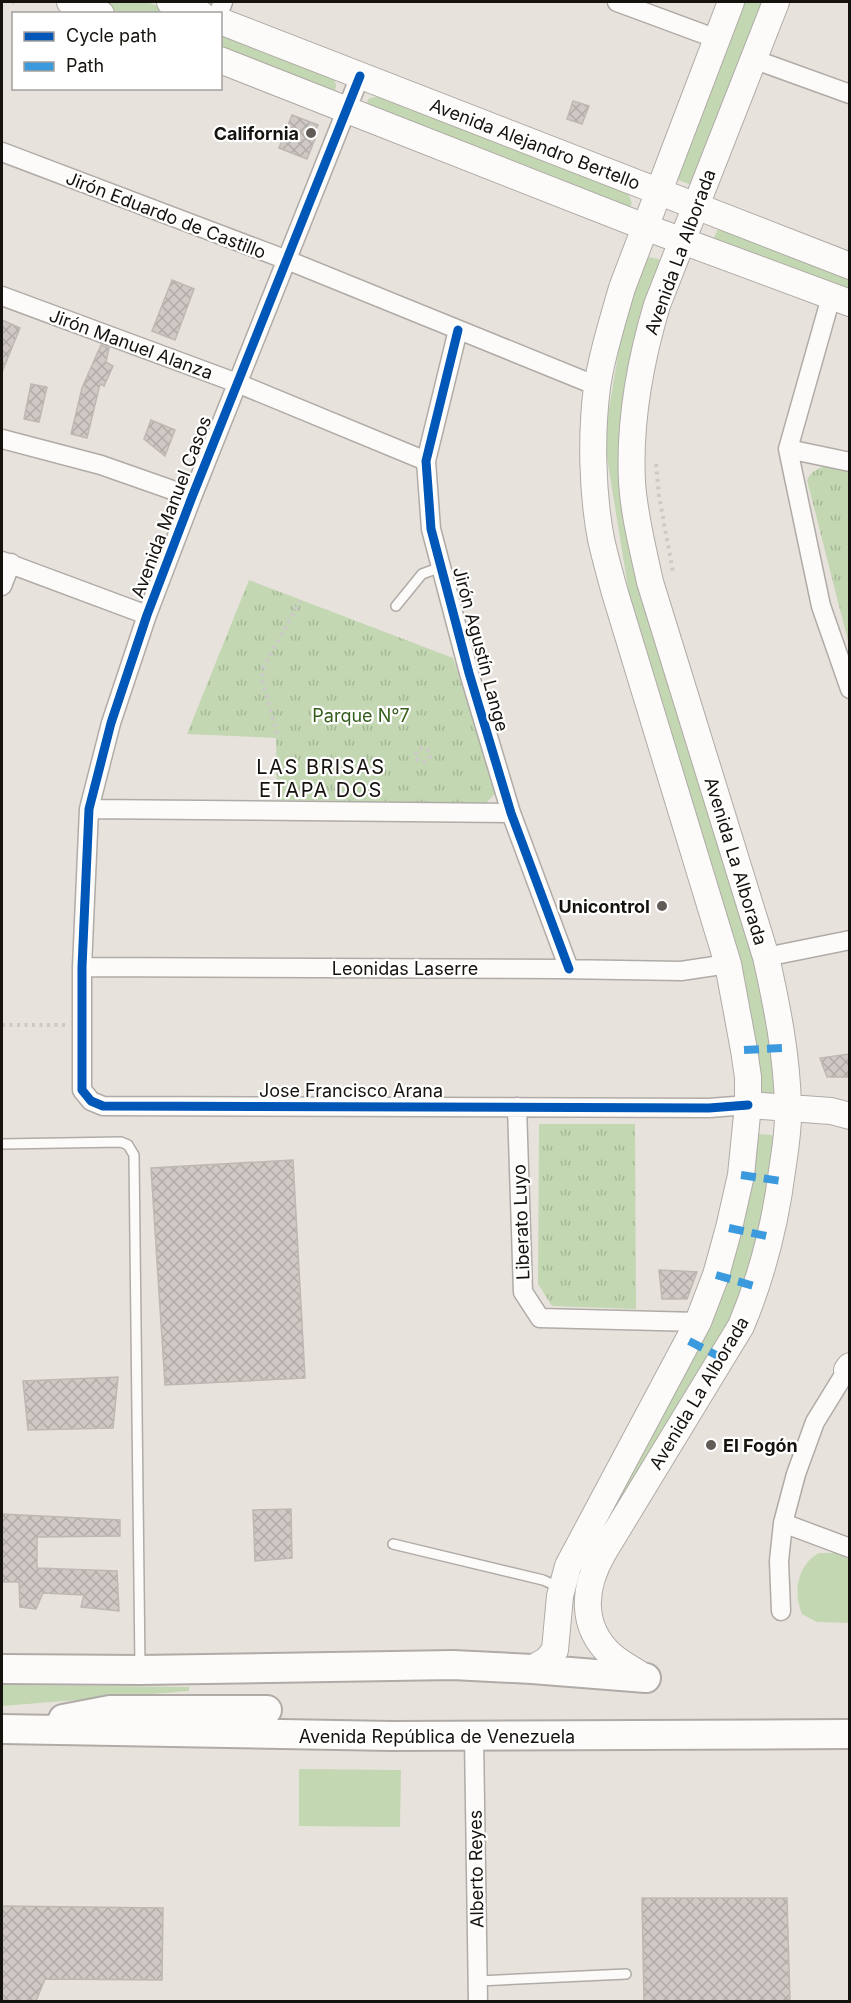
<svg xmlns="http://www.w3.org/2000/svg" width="851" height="2003" font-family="Inter,sans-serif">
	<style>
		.grass { fill: #c2d7b2 }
		.park { fill: url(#park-tufts) }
		.building { fill: url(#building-cross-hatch); stroke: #beb8b4; stroke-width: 1.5 }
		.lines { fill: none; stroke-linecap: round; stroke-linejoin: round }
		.service-casing { stroke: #b0aba6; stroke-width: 12 }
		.minor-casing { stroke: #b0aba6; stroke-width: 21 }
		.secondary-casing { stroke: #b0aba6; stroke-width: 28 }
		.primary-casing { stroke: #b0aba6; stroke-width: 32 }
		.path { stroke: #cccac8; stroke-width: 4; stroke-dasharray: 3 4.5; stroke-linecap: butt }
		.service { stroke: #fcfbfa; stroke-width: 9 }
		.minor { stroke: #fcfbfa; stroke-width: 18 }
		.secondary { stroke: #fcfbfa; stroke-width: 26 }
		.primary { stroke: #fcfbfa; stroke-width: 28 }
		.quiet { stroke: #3b9ade; stroke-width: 8; stroke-dasharray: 15 8; stroke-linecap: butt }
		.cycleway-casing { stroke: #fff; stroke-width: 13 }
		.cycleway { stroke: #0057b8; stroke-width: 9 }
		.poi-dot { fill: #605b55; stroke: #fff; stroke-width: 2 }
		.labels { text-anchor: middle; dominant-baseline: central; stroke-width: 4.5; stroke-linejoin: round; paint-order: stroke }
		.poi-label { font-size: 18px; font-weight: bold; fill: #16120d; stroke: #fff; text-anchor: end }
		.street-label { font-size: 18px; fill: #16120d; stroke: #fff }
		.park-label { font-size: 18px; fill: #345d1c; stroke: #fff }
		.neighbourhood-label { font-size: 20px; letter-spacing: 1.5px; fill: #16120d; stroke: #fff }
	</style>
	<defs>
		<pattern id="park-tufts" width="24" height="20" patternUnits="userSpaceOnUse" patternTransform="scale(1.5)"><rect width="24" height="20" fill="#c2d7b2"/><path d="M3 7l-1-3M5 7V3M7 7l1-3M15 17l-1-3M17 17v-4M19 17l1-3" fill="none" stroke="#a6b898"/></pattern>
		<pattern id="building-cross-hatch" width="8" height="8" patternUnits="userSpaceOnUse" patternTransform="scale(1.5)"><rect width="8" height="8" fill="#cfc8c5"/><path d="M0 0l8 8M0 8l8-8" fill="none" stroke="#b1aba8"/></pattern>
	</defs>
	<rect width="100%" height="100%" fill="#e8e2dc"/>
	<path class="grass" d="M83 2H147L177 13H113Z
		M743 2H770L698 187 675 179Z
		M220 31 334 77 336 86 334 96 221 57Z
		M378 96 627 191 632 203 629 210 366 107 368 99Z
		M720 225 849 275V294L711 244Z
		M647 257 659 259 662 271 622 464 766 997 774 1094 745 1091 632 612 604 439 627 301Z
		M758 1134 772 1135 778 1149 768 1209 731 1328 604 1532 595 1535 677 1384 750 1148Z
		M819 1553H836L849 1559V1623L817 1622 802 1614C793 1592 797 1565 819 1553Z
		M2 1685 189 1687V1691L2 1706Z
		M299 1769 401 1770 400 1827 299 1826Z"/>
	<path class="park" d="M826 466 849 472V645L807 480C811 471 817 469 826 466Z
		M249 580 453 658 497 785 495 794 486 803 277 800 276 738 187 734Z
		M539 1124H635L636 1309 552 1306 538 1284Z"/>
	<path class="building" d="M573 101 589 106 582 124 567 119Z
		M292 115 318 125 314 133 317 134 307 159 279 148Z
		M172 280 194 289 175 340 152 331Z
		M2 320 20 328 2 372Z
		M101 345 109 348 106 362 113 366 104 386 100 384 87 438 71 434 82 388Z
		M31 384 47 387 39 422 24 419Z
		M151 420 175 430 165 456 144 439Z
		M849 1054V1077H827L820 1058Z
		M293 1160 305 1378 165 1385 151 1168Z
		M659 1270 697 1272 687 1299H662Z
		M118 1377 113 1428 28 1430 23 1381Z
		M291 1509 292 1558 255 1561 253 1510Z
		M2 1514 120 1520V1536L37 1537V1568L117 1571 119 1611 81 1607 84 1595 43 1593 36 1609 20 1607 19 1582H2Z
		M642 1898H787L790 2001H644Z
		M2 1906 163 1908 162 1980 45 1979 36 2001H2Z"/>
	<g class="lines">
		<g class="service-casing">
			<path id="service" d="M396 606 422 574 441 567
				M2 1144 121 1142 128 1145 134 1155 140 1668
				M393 1544 543 1580 559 1587
				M478 1981 626 1974"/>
		</g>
		<g class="minor-casing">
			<path id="minor" d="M617 2 717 39
				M218 14 223 2
				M753 59 850 94
				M360 76 192 497 147 615 111 723 89 809 82 967V1090L91 1101 103 1106 709 1108 748 1105
				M2 152 287 260 597 386
				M2 296 237 383 426 461
				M831 297 788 449 821 606 850 689
				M458 330 426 461 431 529 469 673 511 813 569 969
				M2 439 101 465 192 497
				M788 449 850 462
				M2 561 147 615
				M2 586 11 563
				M89 809 511 813
				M766 957 850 940
				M82 967 560 969 681 971 728 964
				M517 1107 523 1292 540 1318 698 1322
				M783 1523 850 1548
				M781 1611 779 1561 783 1523 796 1474 815 1422 847 1370
				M474 1737 478 2002"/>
		</g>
		<g class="secondary-casing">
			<path id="secondary" d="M70 2 101 14
				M170 2 201 14
				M220 21 850 266
				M220 60 645 227 850 303
				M748 1105 831 1111 850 1116
				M850 1366 847 1370 850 1371
				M532 1669 547 1660 555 1650 560 1596 568 1566 698 1322 716 1275 729 1228 741 1175 748 1105V1077L744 1050 728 964 615 593C610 575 605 557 601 539 592 492 591 434 597 387 602 353 613 320 622 288L731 2
				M646 1678C635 1671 621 1664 611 1655 580 1626 583 1588 603 1553L741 1326C762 1276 775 1226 782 1171 785 1150 789 1129 788 1107 787 1056 777 1006 766 957L650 582C643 549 634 515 632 482 629 422 640 362 657 305L776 2"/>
		</g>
		<g class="primary-casing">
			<path id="primary" d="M2 1669 140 1670 453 1665 532 1669 646 1678
				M63 1719 110 1710H267
				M2 1729 392 1736 850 1734"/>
		</g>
		<path class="path" d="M12 3 13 2
			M656 464 659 496 673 572
			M277 734 262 679 263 668 300 601
			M416 755a7 7 0 1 1 14 0a7 7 0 1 1-14 0Z
			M2 1025H65"/>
		<use href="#service" class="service"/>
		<use href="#minor" class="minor"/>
		<use href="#secondary" class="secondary"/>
		<use href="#primary" class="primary"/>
		<path class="quiet" d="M744 1050 783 1048
			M741 1175 781 1181
			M729 1228 771 1237
			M716 1275 757 1287
			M689 1341 722 1358"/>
		<g class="cycleway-casing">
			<path id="cycleway" d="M360 76 192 497 147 615 111 723 89 809 82 967V1090L91 1101 103 1106 709 1108 748 1105
				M458 330 426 461 431 529 469 673 511 813 569 969"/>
		</g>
		<use href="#cycleway" class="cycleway"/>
	</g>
	<g class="poi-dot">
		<circle cx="311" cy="133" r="6"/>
		<circle cx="662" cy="906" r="6"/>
		<circle cx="711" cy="1445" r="6"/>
	</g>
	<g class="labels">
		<g class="poi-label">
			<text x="299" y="133">California</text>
			<text x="650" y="906">Unicontrol</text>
			<text x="723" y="1445" text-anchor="start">El Fogón</text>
		</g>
		<g class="street-label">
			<text transform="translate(535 144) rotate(21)">Avenida Alejandro Bertello</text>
			<text transform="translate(166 215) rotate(21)">Jirón Eduardo de Castillo</text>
			<text transform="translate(680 252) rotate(-70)">Avenida La Alborada</text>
			<text transform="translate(131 344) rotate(20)">Jirón Manuel Alanza</text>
			<text transform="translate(171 507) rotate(-69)">Avenida Manuel Casos</text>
			<text transform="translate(481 649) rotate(75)">Jirón Agustín Lange</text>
			<text transform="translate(736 861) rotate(73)">Avenida La Alborada</text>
			<text x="405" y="968">Leonidas Laserre</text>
			<text x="351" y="1090">Jose Francisco Arana</text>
			<text transform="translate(521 1222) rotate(-92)">Liberato Luyo</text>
			<text transform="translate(699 1393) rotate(-59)">Avenida La Alborada</text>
			<text x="437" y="1736">Avenida República de Venezuela</text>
			<text transform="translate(476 1869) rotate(-91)">Alberto Reyes</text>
		</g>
		<g class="park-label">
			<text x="361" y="715">Parque N°7</text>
		</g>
		<g class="neighbourhood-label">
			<text x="321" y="767">LAS BRISAS<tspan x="321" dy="23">ETAPA DOS</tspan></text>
		</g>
	</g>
	<rect width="851" height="2003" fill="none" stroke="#16120d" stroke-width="6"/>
	<rect x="12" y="12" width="210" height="78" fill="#ffffff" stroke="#a2a09e" stroke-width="1.5"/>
	<rect x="24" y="32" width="30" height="9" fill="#0057b8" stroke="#a2a09e" stroke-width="1.5"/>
	<text x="66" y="42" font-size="18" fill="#16120d">Cycle path</text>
	<rect x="24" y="62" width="30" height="9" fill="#3b9ade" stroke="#a2a09e" stroke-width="1.5"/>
	<text x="66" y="72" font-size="18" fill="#16120d">Path</text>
</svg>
